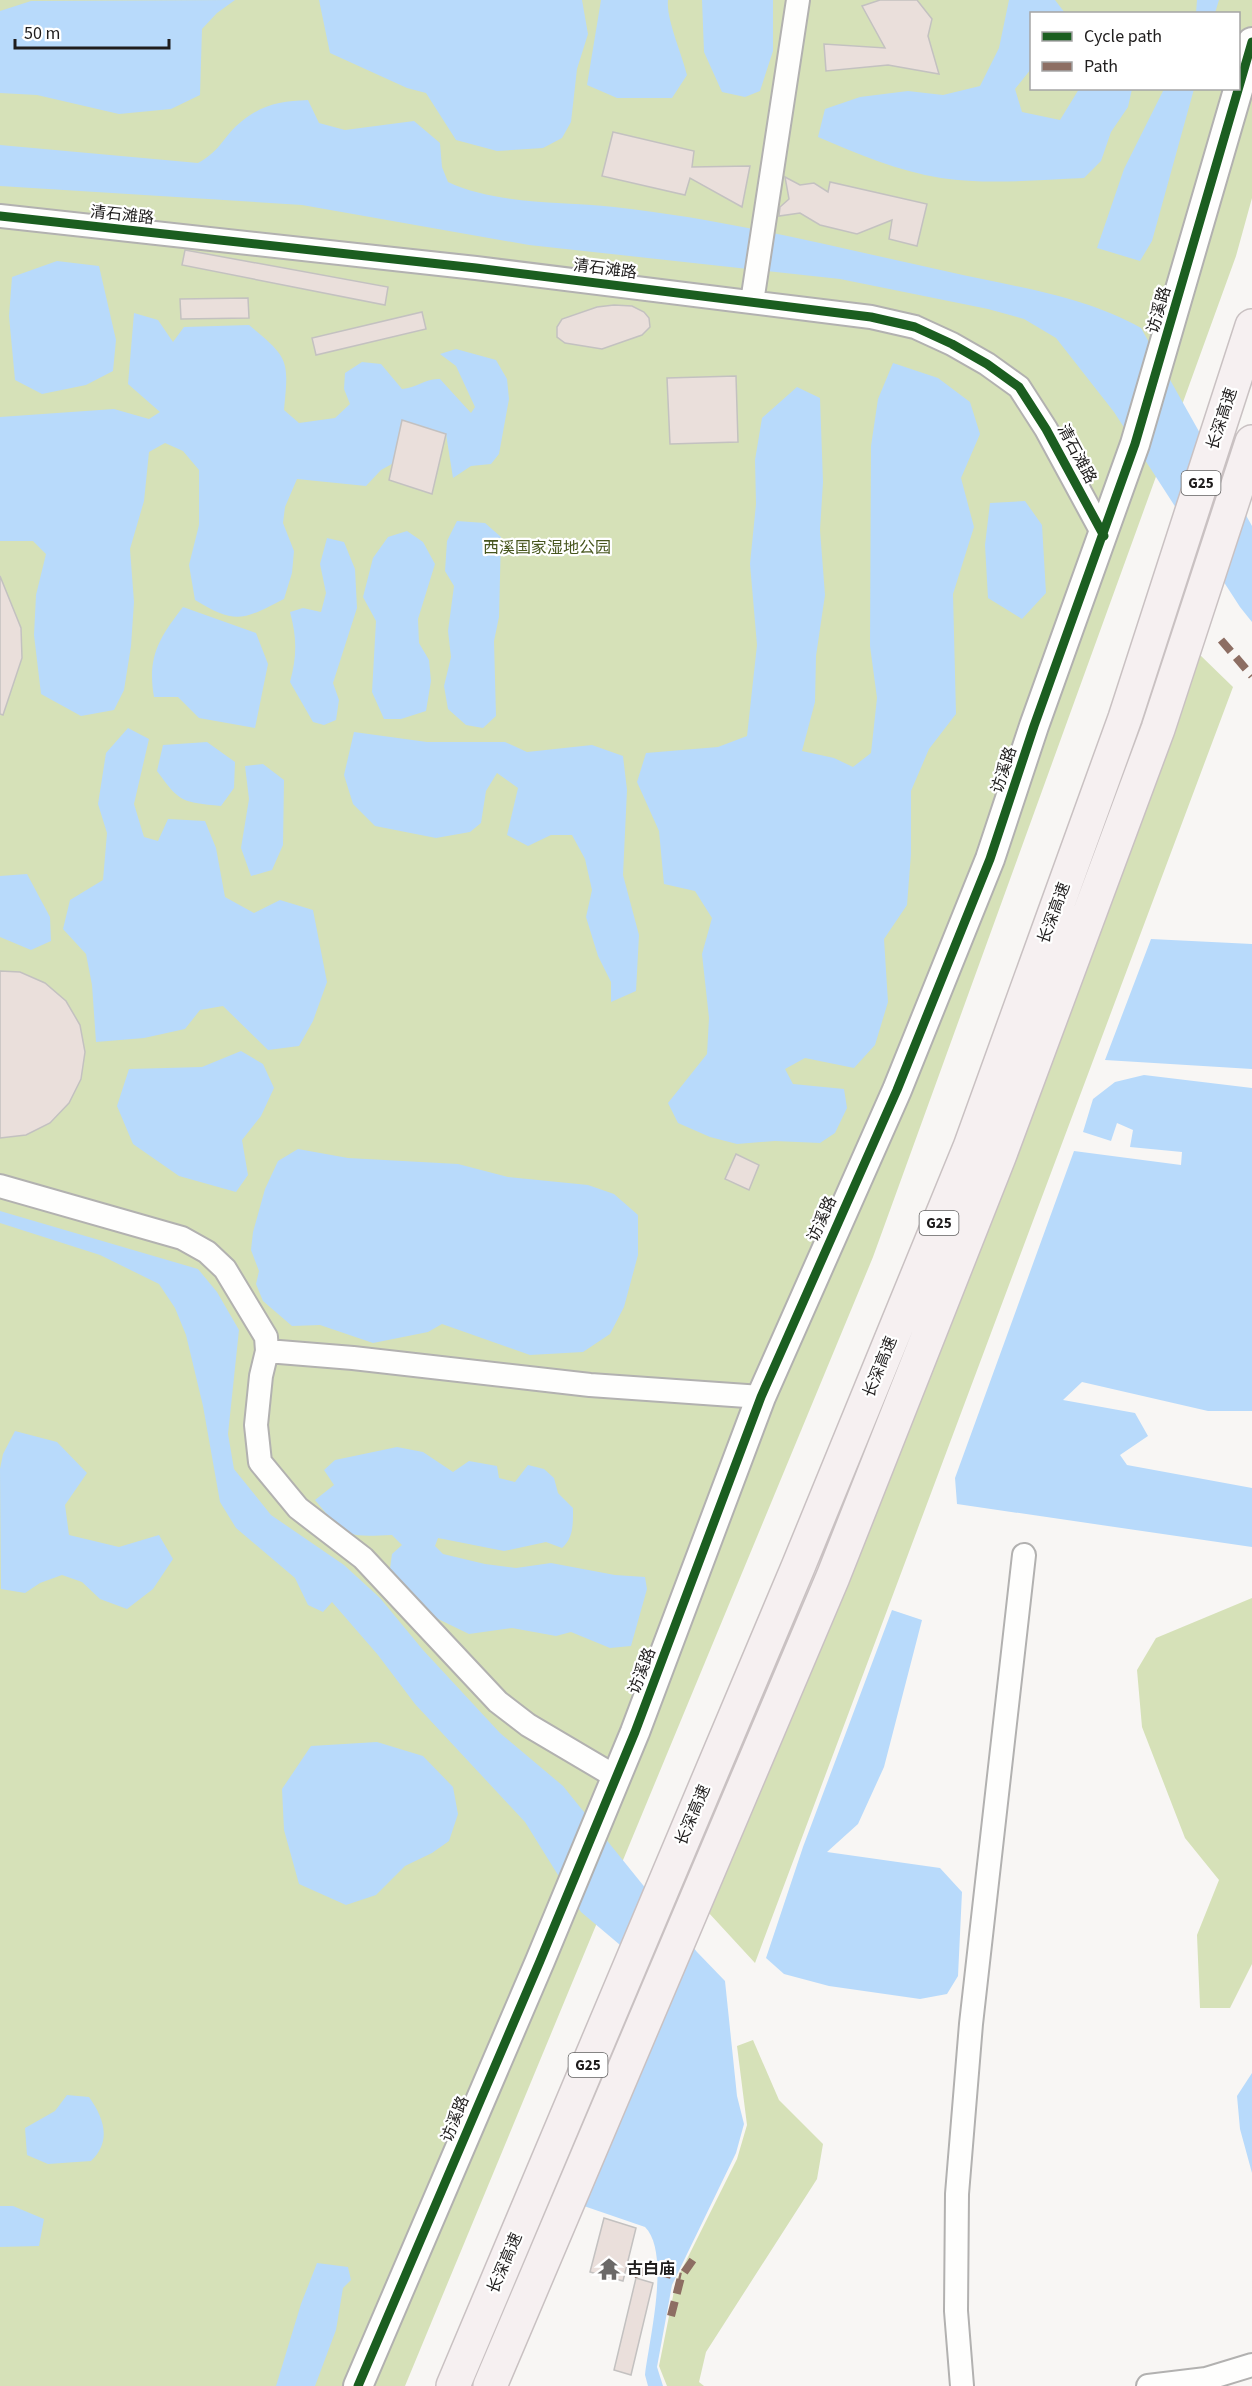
<svg xmlns="http://www.w3.org/2000/svg" width="1252" height="2386" font-family="'Source Sans 3','Noto Sans SC',sans-serif">
	<style>
		.green { fill: #d6e1b8; fill-rule: evenodd }
		.water { fill: #b8dafb }
		.building { fill: #eadfdb; stroke: #c3c1c0; stroke-width: 1.5 }
		.lines { fill: none; stroke-linecap: round; stroke-linejoin: round }
		.minor-casing { stroke: #b2b1b0; stroke-width: 26 }
		.tertiary-casing { stroke: #b2b1b0; stroke-width: 32 }
		.motorway-casing { stroke: #c9c1c2; stroke-width: 36 }
		.minor { stroke: #fefefd; stroke-width: 22 }
		.tertiary { stroke: #fefefd; stroke-width: 28 }
		.motorway { stroke: #f6f0f1; stroke-width: 33 }
		.quiet { stroke: #8d6e63; stroke-width: 8; stroke-dasharray: 15 8; stroke-linecap: butt }
		.cycleway-casing { stroke: #fff; stroke-width: 13 }
		.cycleway { stroke: #1b5e20; stroke-width: 9 }
		.labels { text-anchor: middle; dominant-baseline: central; stroke-width: 4.5; stroke-linejoin: round; paint-order: stroke }
		.shield { fill: #fff; stroke: #626161; stroke-width: 1.5 }
		.shield-label { font-size: 15px; font-weight: bold; fill: #1f1d1d }
		.street-label { font-size: 16px; fill: #1f1d1d; stroke: #fff }
		.park-label { font-size: 16px; fill: #47561e; stroke: #fff }
		.poi-label { font-size: 16px; font-weight: bold; fill: #1f1d1d; stroke: #fff; text-anchor: start }
	</style>
	<rect width="100%" height="100%" fill="#f8f6f4"/>
	<path class="green" d="M0 0H1252V198L1236 256 873 1257 405 2386H0ZM1032 14H1238V88H1032Z
		M1198 653 1233 687 755 1963 708 1912Z
		M1252 1598V1964L1230 2008H1200L1197 1935 1219 1880 1185 1838 1142 1727 1137 1670 1156 1638Z
		M753 2040 779 2100 823 2144 817 2179 706 2352 699 2382 704 2386H667L659 2366 676 2281 737 2159 747 2125 737 2046Z"/>
	<path class="water" d="M235 0 217 13 202 29 200 95 171 109 119 114 37 95 0 93V11L31 1Z
		M319 0H582L588 34 577 69 571 122 562 138 543 148 497 151 456 140 426 93 407 88 330 53Z
		M601 0H668C666 19 682 54 687 75L672 98H617L587 85Z
		M702 0H773V51L760 91 745 97 722 92 704 52Z
		M1009 0H1055L1065 13 1032 14 1031 69 1015 89 1022 112 1060 120 1079 89H1132L1128 107 1111 132 1101 161 1084 178C1036 180 989 185 941 178 898 171 857 154 818 137L825 109 860 97 908 91 943 95 980 86 999 48Z
		M1197 0H1219L1215 13H1196Z
		M1164 89H1194L1152 241 1140 261 1097 248 1124 169Z
		M308 100 319 123 345 130 414 121 440 143 442 167 448 182C498 205 560 201 614 207 725 219 835 247 945 271 1009 286 1083 295 1141 328L1252 526V622L1240 607 1114 412 1056 338 1024 319 988 309 840 279 529 245 302 205 0 186V145L198 163C221 151 224 135 242 121 263 104 282 101 308 100Z
		M57 261 99 266 116 340 113 371 86 385 42 394 15 380 9 316 12 277Z
		M134 313 158 320 173 342 184 327 249 325C289 358 289 359 284 410L299 423 335 418 350 404 344 389 345 373 362 362 381 364 402 389C417 388 425 378 440 379L471 413 475 407 456 366 440 354 456 349 496 360 507 379 509 399 499 454 491 464 471 466 453 478 446 434 381 470 366 486 297 479 285 507 283 523 294 551 292 573 284 599C243 620 236 625 195 600L189 565 199 525V470L183 451 165 443 149 452 144 501 130 549 134 602 131 646 124 690 114 710 81 716 41 694 34 635 36 595 46 554 33 541H0V417L114 409 149 419 160 412 128 384Z
		M893 363 938 378 970 402 980 434 961 478 974 527 953 594 956 714 929 749 911 791V854L907 905 884 939 888 1002 875 1045 854 1068 805 1058 785 1069 793 1084 844 1089 847 1108 835 1133 820 1143 775 1141 737 1144 710 1137 678 1123 668 1103 707 1054 709 1018 702 954 712 918 695 891 664 884 659 831 637 782 646 753 718 747 747 736 757 645 750 564 756 504 755 460 762 418 797 387 820 398 823 482 820 530 825 595 816 656 815 702 802 751 834 758 853 767 871 753 877 698 870 646 871 446 878 399Z
		M1025 501 1042 525 1046 593 1022 619 988 598 985 545 990 503Z
		M457 521 485 523 501 537 499 617 494 641 496 716 483 728 466 725 448 709 444 686 451 657 448 631 454 586 445 571 447 541Z
		M407 531 423 542 435 564 418 619 419 643 429 660 431 681 426 711 401 719H384L372 692 376 621 363 597 373 558 388 537Z
		M327 538 344 542 355 569 357 608 333 683 339 700 336 720 324 725 313 722 290 682C297 656 297 638 290 612L303 608 321 612 326 593 320 564Z
		M183 607 256 633 268 664 255 728 199 718 178 697H154C147 657 159 638 183 607Z
		M128 728 149 739 134 804 144 837 158 841 168 819 205 821 216 848 225 897 254 913 280 900 313 910 327 982 313 1021 299 1046 268 1050 223 1006 200 1010 185 1029 144 1038 96 1042 92 985 86 954 63 929 70 900 103 880 107 833 98 804 106 753Z
		M354 732 427 742H505L527 752 592 745 623 756 627 790 623 875 639 935 636 991 611 1002V982L598 956 586 917 592 890 585 859 572 835H551L528 846 507 835 518 788 497 773 486 791 481 823 470 832 436 838 375 826 353 804 344 775Z
		M207 742 235 762 234 788 221 806C182 802 180 803 157 771L163 745Z
		M263 764 284 780 283 845 272 870 251 876 241 848 249 799 245 766Z
		M27 874 50 917 51 941 31 950 0 937V876Z
		M1151 939 1252 944V1069L1105 1060Z
		M241 1051 263 1064 274 1088 261 1116 242 1140 248 1175 236 1192 179 1176 133 1144 117 1106 129 1069 202 1067Z
		M1144 1075 1252 1088V1411H1208L1082 1382 1063 1400 1135 1413 1148 1436 1120 1455 1127 1465 1252 1488V1547L957 1504 955 1478 1074 1151 1181 1165 1182 1152 1130 1147 1133 1130 1117 1123 1111 1141 1083 1132 1093 1099 1115 1082Z
		M298 1149 348 1158 458 1164 508 1177 588 1185 614 1194 638 1215V1255L624 1307 610 1334 583 1352 530 1355 442 1324 428 1332 373 1343 320 1325 292 1326 263 1301 256 1284 259 1271 251 1250 253 1232 265 1189 278 1161Z
		M0 1211 198 1269 217 1292 239 1330 228 1434 234 1469 271 1515 344 1565 380 1598 423 1650 500 1733 563 1786 697 1952 725 1981 737 2096 744 2124 736 2153 672 2285 657 2367 663 2386H648L645 2375C649 2340 671 2253 645 2227L578 2204 626 1950 581 1912 525 1822 415 1704 378 1655 332 1602 323 1612 308 1605 295 1578 236 1528 220 1502 203 1406 186 1335 175 1308 159 1284 100 1255 0 1223Z
		M15 1431 57 1442 87 1473 65 1505 69 1535 119 1547 159 1535 173 1559 153 1589 127 1609 100 1599 82 1582 62 1575 40 1583 25 1593 1 1589 0 1469 3 1454Z
		M397 1447 423 1452 453 1472 469 1461 497 1466 499 1478 515 1482 528 1465 544 1469 554 1478 558 1493 573 1508C573 1522 574 1538 562 1548L546 1542 504 1551 438 1538 435 1546 443 1554 485 1564 516 1568 551 1563 615 1575 645 1577 647 1589 631 1646 610 1648 571 1632 556 1636 512 1628 469 1634 436 1618 402 1587 390 1569 392 1554 402 1545 392 1535C343 1537 346 1537 315 1500L334 1485 324 1470 335 1460Z
		M892 1610 922 1620 884 1767 858 1824 827 1852 940 1868 962 1892 958 1976 947 1994 920 1999 829 1986 784 1974 766 1958 803 1847Z
		M377 1742 423 1756 453 1787 458 1814 449 1841 432 1853 405 1866 376 1895 346 1905 299 1884 284 1830 282 1789 311 1746Z
		M1252 2073V2173L1240 2129 1237 2096Z
		M67 2095 89 2097C104 2118 112 2141 91 2161L48 2164 27 2155 25 2128 55 2111Z
		M0 2206H13L44 2219 39 2246 0 2247Z
		M317 2263 348 2267 351 2280 343 2288 336 2330 315 2386H276L301 2304Z"/>
	<path class="building" d="M880 0H917L932 19 928 36 939 74 888 65 826 71 824 44 885 48 862 6Z
		M613 132 694 151 692 167 750 166 742 207 690 178 685 195 602 176Z
		M785 177 800 185 814 183 828 192 830 182 927 204 917 246 889 239 892 220 857 234 820 225 800 213 779 216 780 207 789 199Z
		M185 250 388 287 385 305 182 265Z
		M248 298 249 318 181 319 180 299Z
		M614 305 632 306 644 312 649 318 650 327 642 335 602 349 565 343 557 337V327L562 319 597 307Z
		M422 312 426 329 316 355 312 338Z
		M736 376 738 442 670 444 667 378Z
		M402 420 446 434 432 494 389 480Z
		M0 576 21 628 22 658 3 715 0 714Z
		M0 971 20 972 45 983 66 1001 80 1025 85 1052 81 1079 69 1103 50 1123 26 1135 0 1138Z
		M736 1154 759 1165 749 1190 725 1179Z
		M604 2218 636 2228 623 2281 590 2272Z
		M636 2278 653 2283 631 2375 614 2370Z"/>
	<g class="lines">
		<g class="minor-casing">
			<path id="minor" d="M0 216 476 268 871 317 915 327 952 344 987 364 1019 387 1046 429 1104 536
				M752 302 798 0
				M0 1186 182 1238 207 1252 225 1269 266 1337 267 1351 261 1376 256 1425 260 1462 298 1508 363 1558 498 1702 528 1725 616 1777
				M267 1351 353 1358 590 1385 761 1397
				M962 2386 956 2311 957 2194 971 2024 1024 1555
				M1148 2386 1206 2379 1252 2365"/>
		</g>
		<g class="tertiary-casing">
			<path id="tertiary" d="M358 2386 540 1961 635 1732 761 1397 897 1090 990 859 1034 726 1135 444 1252 42"/>
		</g>
		<g class="motorway-casing">
			<path id="motorway" d="M453 2386 798 1567 970 1147 1125 718 1252 326
				M490 2386 833 1577 999 1157 1158 729 1252 442"/>
		</g>
		<use href="#minor" class="minor"/>
		<use href="#tertiary" class="tertiary"/>
		<use href="#motorway" class="motorway"/>
		<path class="quiet" d="M1221 640 1252 676
			M634 2274 650 2270 681 2277
			M671 2316 681 2277 697 2254"/>
		<g class="cycleway-casing">
			<path id="cycleway" d="M0 216 476 268 871 317 915 327 952 344 987 364 1019 387 1046 429 1104 536
				M358 2386 540 1961 635 1732 761 1397 897 1090 990 859 1034 726 1135 444 1252 42"/>
		</g>
		<use href="#cycleway" class="cycleway"/>
	</g>
	<defs>
		<g id="temple-bare" transform="scale(1.8)"><path d="M0-6L5-2H3V0L6.5 2.5H4V6H1.5V3h-3V6H-4V2.5H-6.5L-3 0V-2H-5Z" fill="#6b6968" stroke="#fff" stroke-width="2.5" paint-order="stroke"/></g>
	</defs>
	<g fill-rule="evenodd">
		<use href="#temple-bare" x="609" y="2269"/>
	</g>
	<g class="labels">
		<g class="shield">
			<rect x="1181.5" y="471" width="39" height="24" rx="4.5"/>
			<rect x="919.5" y="1211" width="39" height="24" rx="4.5"/>
			<rect x="568.5" y="2053" width="39" height="24" rx="4.5"/>
		</g>
		<g class="shield-label">
			<text x="1201" y="483">G25</text>
			<text x="939" y="1223">G25</text>
			<text x="588" y="2065">G25</text>
		</g>
		<g class="street-label">
			<text transform="translate(122 215) rotate(6)">清石滩路</text>
			<text transform="translate(605 269) rotate(7)">清石滩路</text>
			<text transform="translate(1159 310) rotate(-74)">访溪路</text>
			<text transform="translate(1222 419) rotate(-72)">长深高速</text>
			<text transform="translate(1077 454) rotate(62)">清石滩路</text>
			<text transform="translate(1004 770) rotate(-72)">访溪路</text>
			<text transform="translate(1054 913) rotate(-70)">长深高速</text>
			<text transform="translate(822 1219) rotate(-66)">访溪路</text>
			<text transform="translate(880 1367) rotate(-68)">长深高速</text>
			<text transform="translate(642 1671) rotate(-69)">访溪路</text>
			<text transform="translate(693 1815) rotate(-67)">长深高速</text>
			<text transform="translate(455 2119) rotate(-68)">访溪路</text>
			<text transform="translate(505 2263) rotate(-67)">长深高速</text>
		</g>
		<g class="park-label">
			<text x="547" y="548">西溪国家湿地公园</text>
		</g>
		<g class="poi-label">
			<text x="627" y="2269">古白庙</text>
		</g>
	</g>
	<rect x="1030" y="12" width="210" height="78" fill="#ffffff" stroke="#a5a5a5" stroke-width="1.5"/>
	<rect x="1042" y="32" width="30" height="9" fill="#1b5e20" stroke="#a5a5a5" stroke-width="1.5"/>
	<text x="1084" y="42" font-size="18" fill="#1f1d1d">Cycle path</text>
	<rect x="1042" y="62" width="30" height="9" fill="#8d6e63" stroke="#a5a5a5" stroke-width="1.5"/>
	<text x="1084" y="72" font-size="18" fill="#1f1d1d">Path</text>
	<path d="M15 39v9h154v-9" fill="none" stroke="#1f1d1d" stroke-width="3"/>
	<text x="24" y="39" font-size="18" fill="#1f1d1d" stroke="#ffffff" stroke-width="4.5" paint-order="stroke">50 m</text>
</svg>
